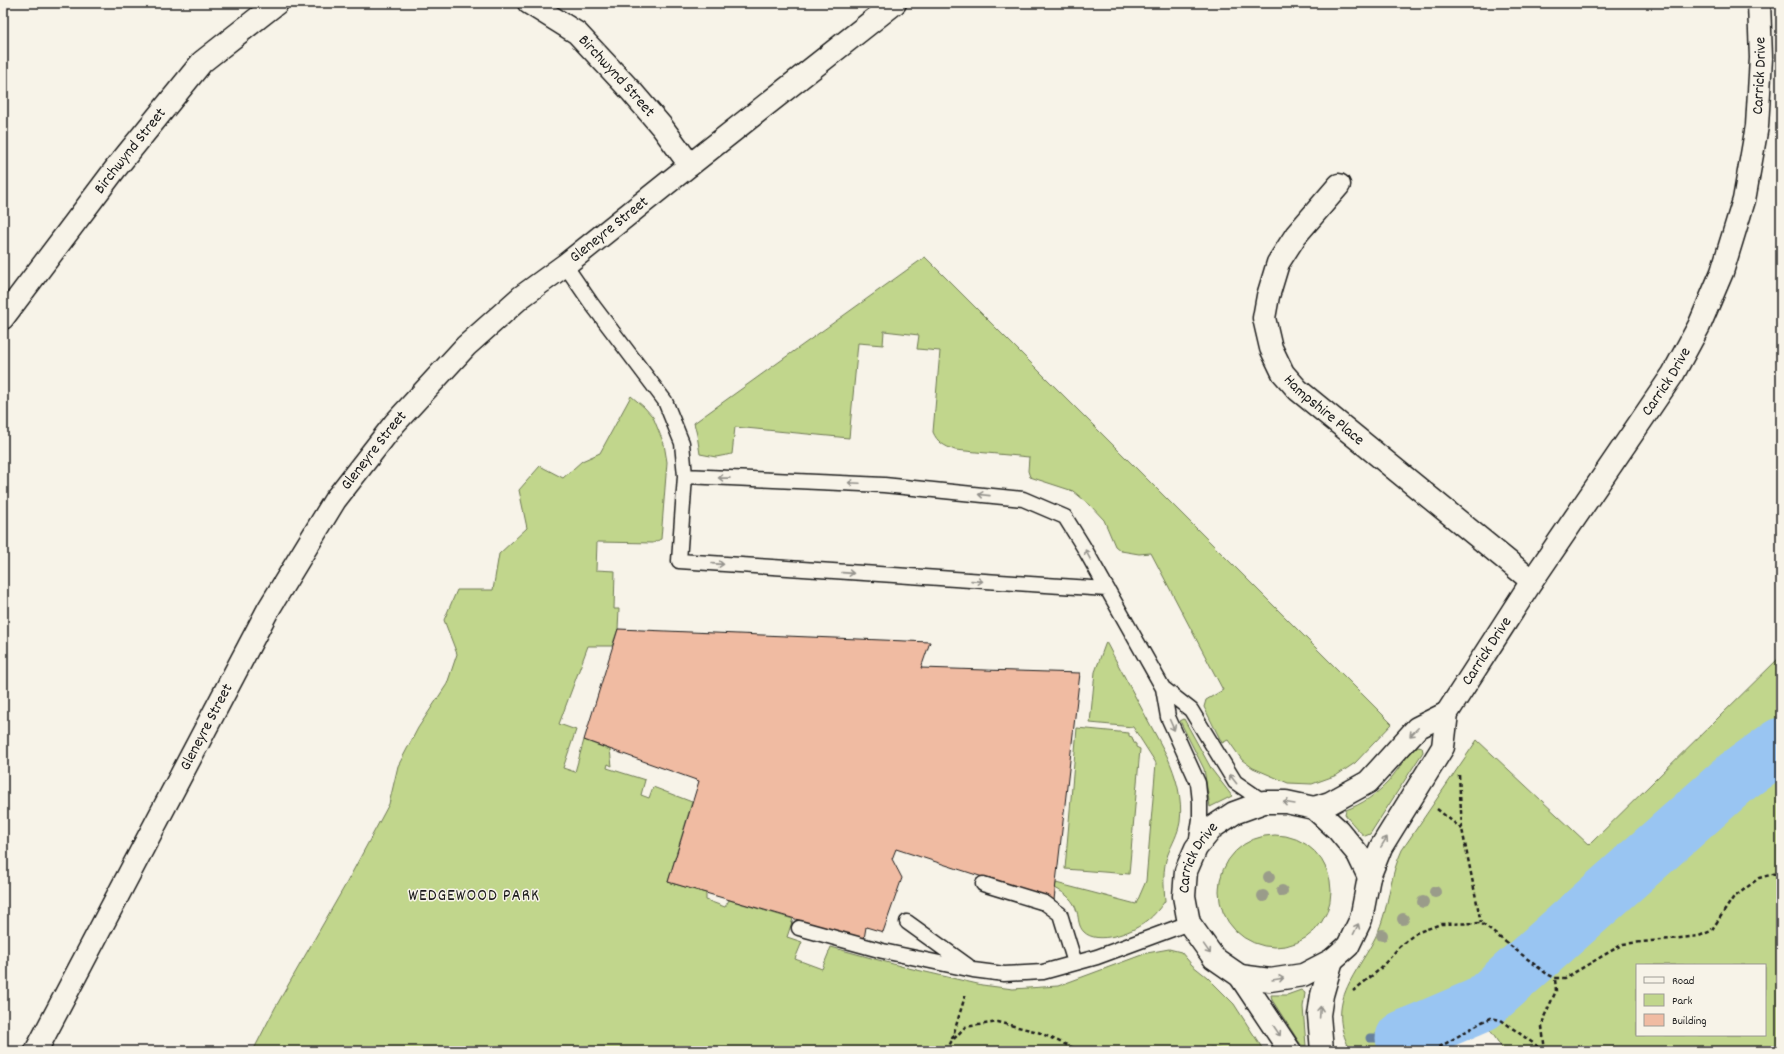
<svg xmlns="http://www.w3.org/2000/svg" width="1784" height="1054" font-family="Dekko,sans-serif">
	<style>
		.green { fill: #c1d68c; stroke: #6e7954; fill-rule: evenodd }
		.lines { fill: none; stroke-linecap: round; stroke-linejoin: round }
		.stream { stroke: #67819c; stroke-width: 9 }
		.river { stroke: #99c5f2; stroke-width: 55 }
		.building { fill: #f0bba2; stroke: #1c1c1c }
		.lane-casing { stroke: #1c1c1c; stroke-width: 17 }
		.street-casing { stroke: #1c1c1c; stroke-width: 25 }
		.secondary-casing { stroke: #1c1c1c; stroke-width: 25 }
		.path { stroke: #1c1c1c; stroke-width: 2.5; stroke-dasharray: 4 3; stroke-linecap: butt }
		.lane { stroke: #f7f3e8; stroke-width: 14 }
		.street { stroke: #f7f3e8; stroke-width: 22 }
		.secondary { stroke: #f7f3e8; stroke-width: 22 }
		.tree { fill: #9a9c8a }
		.oneway { stroke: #94928c }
		.labels { text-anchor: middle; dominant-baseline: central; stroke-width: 3; stroke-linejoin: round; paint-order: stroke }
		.street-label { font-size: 16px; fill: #1c1c1c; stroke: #f7f3e8 }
		.neighbourhood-label { font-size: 17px; letter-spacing: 1px; fill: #1c1c1c; stroke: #f7f3e8 }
	</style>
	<rect width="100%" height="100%" fill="#f7f3e8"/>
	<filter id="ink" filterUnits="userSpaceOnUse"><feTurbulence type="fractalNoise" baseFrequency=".025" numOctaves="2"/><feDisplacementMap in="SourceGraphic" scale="8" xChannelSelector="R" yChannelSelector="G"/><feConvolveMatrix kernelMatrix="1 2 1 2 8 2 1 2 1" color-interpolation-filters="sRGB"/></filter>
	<g filter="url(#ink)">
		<path class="green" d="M925 257 1392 724 1355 763 1337 775 1312 784 1288 783 1253 768 1242 760 1228 740 1222 743 1204 707 1206 700 1223 690 1151 553 1139 554 1121 551 1115 546 1104 520 1090 505 1073 491 1030 477 1028 471 1029 457 955 450C944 446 937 442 933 432L940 351 917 349 919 335 884 331 883 345 858 343 849 438 735 427 732 454 716 457 700 454 697 435 694 423Z
			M631 396 644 407 653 417 664 444 667 462 661 539 653 543 597 542 596 570 615 571 614 609H619L618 629 612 646H588L559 724 576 730 563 768 575 772 584 740 610 750 612 766 608 764 607 768 645 780 641 795 649 798 653 787 692 802 668 882 706 893V900L725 907 729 900 793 919 787 937 802 942 795 959 822 969 831 947 904 967 982 985 1013 989 1058 986 1147 953 1169 949 1181 952 1192 965 1207 977 1234 1004 1264 1051H253L275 1008 346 884 389 804 398 766 418 728 447 684 457 654 444 620 457 590H493L499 554 527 528 519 490 540 466 563 478 582 461 600 453Z
			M1106 642 1167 756C1176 776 1183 799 1180 822 1178 834 1172 844 1168 854 1162 869 1164 886 1165 901 1159 909 1152 918 1144 923 1131 933 1097 945 1084 932 1078 926 1079 919 1077 912 1074 900 1066 894 1055 888L1056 883 1136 904 1146 881 1156 763 1133 727 1090 723 1095 672Z
			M1781 656V1051H1504L1486 1024 1439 1051H1351C1320 996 1367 968 1382 921 1390 897 1390 876 1402 850L1477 740 1589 845ZM1637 965H1765V1035H1637Z
			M1184 719 1212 770 1232 796 1210 807 1204 769 1180 721Z
			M1077 728 1129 733V736L1132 737 1134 743 1136 744V747L1140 749 1129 874 1065 869Z
			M1418 746 1422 747 1423 752 1370 834 1365 836C1361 834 1348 819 1345 814L1346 810C1362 804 1376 795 1388 782 1398 770 1406 756 1418 746Z
			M1219 891a56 56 0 1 1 112 0a56 56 0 1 1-112 0Z
			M1301 990 1305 993 1303 1007 1306 1046 1301 1045 1272 1000 1271 995H1287Z"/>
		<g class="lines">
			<path class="stream" d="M1370 1038H1403
				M1382 1047 1399 1040"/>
			<path class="river" d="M1403 1038 1482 1004 1738 776 1781 745"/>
		</g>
		<path class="building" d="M618 629 930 642 921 668 1080 673 1054 900 896 849 892 859 902 878 883 932 866 927 864 939 668 882 699 781 584 740Z"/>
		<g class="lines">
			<g class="lane-casing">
				<path id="lane" d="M565 265 591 303 665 401 682 443 685 476 679 561 1107 589
					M685 476 884 485 1023 499 1065 517 1083 546 1163 688 1168 717 1198 783 1200 802V819L1196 845
					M1163 688 1191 710 1235 782 1264 802
					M983 884 1045 903 1060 914 1075 963
					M907 922 968 966
					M799 928 883 951 973 970 1004 974 1043 972 1097 957 1189 923"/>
			</g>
			<g class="street-casing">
				<g id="street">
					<path id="s1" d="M529 3 577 33 632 92 662 127 690 165"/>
					<path id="s2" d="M1339 185 1296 235 1278 263 1268 296 1264 318 1271 348 1283 373 1298 390 1532 581"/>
					<path id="s3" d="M3 318 116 168 202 62 277 3"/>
					<path id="s4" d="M36 1051 268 610 335 500 395 423 466 346 521 297 565 265 690 165 895 3"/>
				</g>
			</g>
			<g class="secondary-casing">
				<g id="secondary">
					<path d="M1314 808 1330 803 1368 782 1417 728 1447 713"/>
					<path id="s5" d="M1240 976 1270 980 1303 975 1332 960 1348 946 1361 919 1369 877 1381 847 1443 747 1447 713 1532 581 1673 374 1699 326 1722 272 1744 200 1757 126 1761 58 1759 3"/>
					<path id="s6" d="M1290 1051 1240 976 1214 958 1189 923 1184 896 1186 871 1196 848 1213 827 1234 813 1264 802H1286L1314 808 1338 830 1358 854 1369 877"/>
					<path d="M1322 1051 1319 1015 1322 995 1332 960"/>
				</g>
			</g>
			<path class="path" d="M1459 775 1462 829 1481 923
				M1437 809 1462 829
				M1353 991 1379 970 1400 946 1416 933 1441 924 1481 923 1547 974 1555 978H1565L1623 944 1699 936 1711 931 1733 898 1759 878 1781 872
				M952 1039 966 993
				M947 1051 951 1042 965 1027 998 1022 1038 1032 1080 1051
				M1196 1051 1207 1048 1225 1051
				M1433 1051 1482 1022 1491 1018 1501 1020 1544 1051
				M1545 1051 1542 1027 1544 1017 1556 991 1555 978"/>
			<use href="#lane" class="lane"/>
			<use href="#street" class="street"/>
			<use href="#secondary" class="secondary"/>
		</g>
		<g class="tree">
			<circle cx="1269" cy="877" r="6"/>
			<circle cx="1282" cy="891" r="6"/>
			<circle cx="1435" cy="892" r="6"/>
			<circle cx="1263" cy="896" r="6"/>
			<circle cx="1423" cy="902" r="6"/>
			<circle cx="1403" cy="919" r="6"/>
			<circle cx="1382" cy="935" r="6"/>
		</g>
		<defs><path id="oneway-shaft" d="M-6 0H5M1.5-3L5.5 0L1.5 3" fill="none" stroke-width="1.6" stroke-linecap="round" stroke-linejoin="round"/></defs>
		<g class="oneway">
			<use href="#oneway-shaft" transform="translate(724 478) rotate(-179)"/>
			<use href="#oneway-shaft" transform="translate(854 483) rotate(-177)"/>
			<use href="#oneway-shaft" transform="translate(984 495) rotate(-174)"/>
			<use href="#oneway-shaft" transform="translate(1088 555) rotate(-118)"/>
			<use href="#oneway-shaft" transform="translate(718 564) rotate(4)"/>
			<use href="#oneway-shaft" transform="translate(848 573) rotate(4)"/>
			<use href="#oneway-shaft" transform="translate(977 581) rotate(4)"/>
			<use href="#oneway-shaft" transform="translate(1172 725) rotate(66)"/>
			<use href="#oneway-shaft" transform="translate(1414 732) rotate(135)"/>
			<use href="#oneway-shaft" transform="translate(1233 779) rotate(-128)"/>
			<use href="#oneway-shaft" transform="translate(1289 803) rotate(-171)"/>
			<use href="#oneway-shaft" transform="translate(1384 842) rotate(-58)"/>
			<use href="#oneway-shaft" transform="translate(1356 929) rotate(-64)"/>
			<use href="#oneway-shaft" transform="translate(1207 949) rotate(55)"/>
			<use href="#oneway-shaft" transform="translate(1278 979) rotate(-9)"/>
			<use href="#oneway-shaft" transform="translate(1320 1012) rotate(-86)"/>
			<use href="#oneway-shaft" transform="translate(1277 1031) rotate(56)"/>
		</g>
	</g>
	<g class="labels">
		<g class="street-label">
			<text stroke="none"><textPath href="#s1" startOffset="115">Birchwynd Street</textPath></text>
			<text stroke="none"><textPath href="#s5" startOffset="1096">Carrick Drive</textPath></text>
			<text stroke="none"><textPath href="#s3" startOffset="210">Birchwynd Street</textPath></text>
			<text stroke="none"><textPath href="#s4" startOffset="1014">Gleneyre Street</textPath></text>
			<text stroke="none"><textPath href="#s5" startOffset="772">Carrick Drive</textPath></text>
			<text stroke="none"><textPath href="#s2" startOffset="270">Hampshire Place</textPath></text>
			<text stroke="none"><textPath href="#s4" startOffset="690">Gleneyre Street</textPath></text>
			<text stroke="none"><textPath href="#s5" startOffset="448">Carrick Drive</textPath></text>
			<text stroke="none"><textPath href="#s4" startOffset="366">Gleneyre Street</textPath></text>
			<text stroke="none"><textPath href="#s6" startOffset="234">Carrick Drive</textPath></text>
		</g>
		<g class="neighbourhood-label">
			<text x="474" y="897">WEDGEWOOD PARK</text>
		</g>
	</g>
	<rect width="1784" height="1054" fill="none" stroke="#f7f3e8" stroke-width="16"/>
	<rect x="8" y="8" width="1768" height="1038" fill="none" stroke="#1c1c1c" stroke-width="1.5" filter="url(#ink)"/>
	<rect x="1636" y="964" width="130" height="72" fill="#f7f3e8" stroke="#9f9d96"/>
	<rect x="1644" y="977" width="20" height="6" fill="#f7f3e8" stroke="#9f9d96"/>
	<text x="1672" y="984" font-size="12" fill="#1c1c1c">Road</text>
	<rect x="1644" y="994" width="20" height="12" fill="#c1d68c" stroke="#9f9d96"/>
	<text x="1672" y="1004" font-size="12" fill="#1c1c1c">Park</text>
	<rect x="1644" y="1014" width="20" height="12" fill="#f0bba2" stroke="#9f9d96"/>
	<text x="1672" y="1024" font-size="12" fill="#1c1c1c">Building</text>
</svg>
